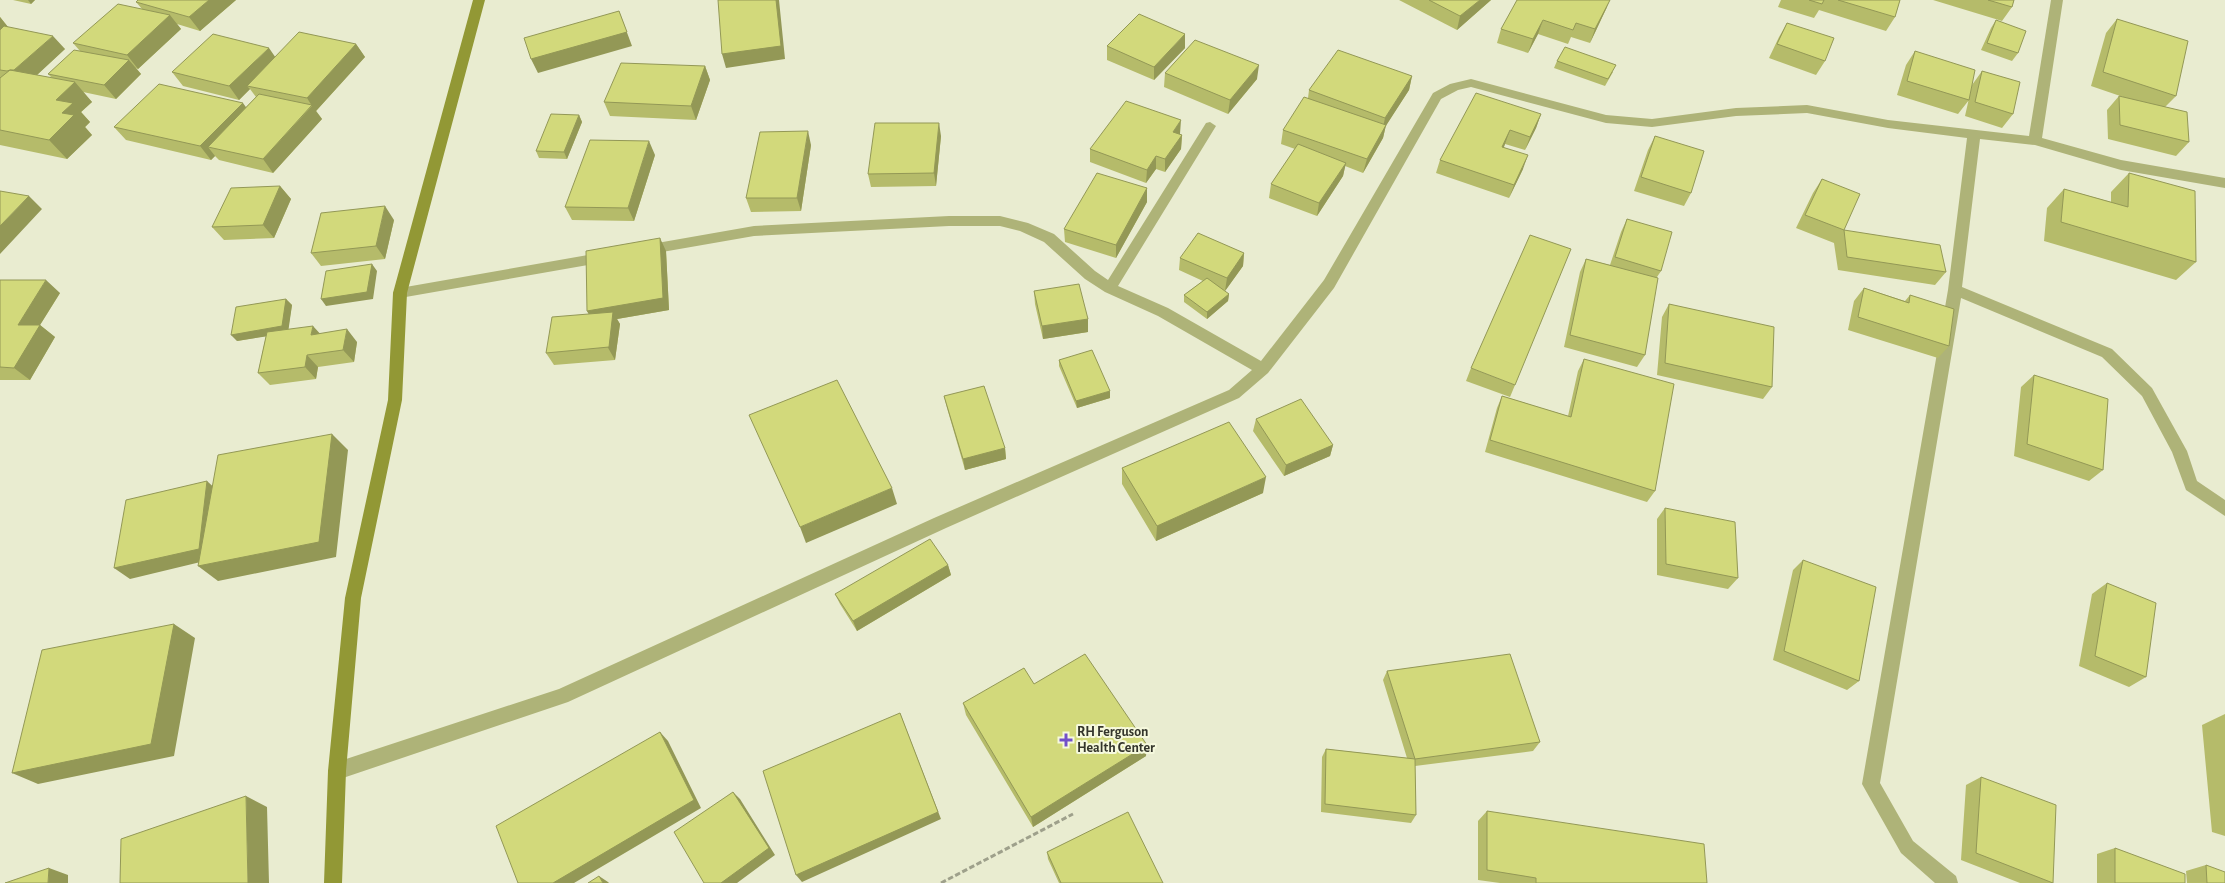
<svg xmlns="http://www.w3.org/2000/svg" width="2225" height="883" font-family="'Alegreya Sans',sans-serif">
	<rect width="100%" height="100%" fill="#e9ecd0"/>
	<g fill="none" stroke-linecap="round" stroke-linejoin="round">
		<path stroke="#9ea08b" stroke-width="3" stroke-dasharray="5.5 2.5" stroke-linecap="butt" d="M941 883 1073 814"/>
		<path fill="#aeb378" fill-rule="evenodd" d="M2051 0H2063L2042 138 2121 160 2225 178V188L2121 170 2035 145 1980 139 1962 287 2112 349 2152 388 2187 451 2197 481 2225 500V516L2186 490 2172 452 2142 396 2102 357 1961 298 1880 783 1913 841 1956 876 1958 883H1935L1901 853 1862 784 1948 290 1967 138 1888 128 1807 113 1736 116 1652 127 1606 123 1471 87 1458 90 1441 99 1334 288 1268 373 1239 398 946 528 568 702 337 780 331 777 328 771 331 765 337 762 559 689 934 518 1229 390 1252 370 1158 316 1105 292 1085 279 1044 242 1020 231 1000 226H949L754 236 645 255 640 254 638 250 640 246 754 226 949 216H1000L1028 223 1054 234 1095 271 1108 280 1206 123 1210 122 1216 126 1118 286 1168 308 1261 361 1324 280 1433 93 1450 84 1471 79 1606 115 1652 119 1736 108 1807 105 1888 120 2029 136Z
			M605 252 610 253 612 257 610 261 605 262 400 298 395 297 393 293 395 289 400 288Z"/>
		<path fill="#929835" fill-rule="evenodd" d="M473 0H485L407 293 402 400 361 598 346 771 342 883H324L328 771 345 598 388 400 393 293Z"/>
	</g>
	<path fill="#b5bb6a" d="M13 0H35L31 4Z
		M236 0 200 31 177 24 181 29 138 69 136 68 141 74 116 99 83 92 92 102 81 112 90 122 85 127 92 135 67 159 0 145V17L8 27 65 49 37 75 52 78 48 74 80 51 73 43 142 9 136 2Z
		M1399 0H1491L1457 30Z
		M1781 0H1900L1895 17 1886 31 1819 10 1814 18 1778 7Z
		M1933 0H2014L2012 7 2002 21Z
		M1607 7 1590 43 1571 37 1568 44 1538 34 1528 53 1497 43 1501 29Z
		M2117 19 2176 96 2165 107 2189 142 2176 156 2108 139 2107 110 2119 96 2129 99 2091 86 2106 33Z
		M1996 20 2018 53 2012 61 1981 50 1991 28Z
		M1787 23 1825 61 1816 75 1769 58 1779 37Z
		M356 44 365 57 316 111 322 119 273 173 219 160 215 156 211 160 126 140 114 127 246 107 256 97 250 89 239 100 183 86 172 72 275 57Z
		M1107 46 1185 48 1154 80 1107 60Z
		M1915 51 1969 100 1958 114 1897 95 1906 65Z
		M1557 61 1613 72 1605 86 1554 68Z
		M705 66 710 80 696 120 610 116 604 102Z
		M1982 71 2013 114 2002 128 1965 116 1972 85Z
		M1165 73 1257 79 1228 114 1164 87Z
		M1412 76 1409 90 1386 125 1383 138 1363 173 1345 166 1343 176 1317 216 1269 198 1271 184 1295 149 1281 144 1283 130 1308 98 1309 90Z
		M1541 114 1536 128 1525 150 1505 144 1504 147 1523 169 1509 198 1436 173 1440 160Z
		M579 115 582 122 567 159 539 158 536 151Z
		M1180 134V135H1182L1181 149 1165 172 1156 169 1146 183 1090 162V149Z
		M941 136 936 186 871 187 868 174Z
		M1655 136 1691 193 1684 206 1634 191 1648 150Z
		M811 145 801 211 751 212 746 198Z
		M655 155 634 221 572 220 565 207Z
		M2129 173 2196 262 2176 280 2044 241 2047 208 2064 189 2111 202V192Z
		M1822 179 1844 230 1946 272 1935 285 1838 270 1834 243 1796 228 1813 193Z
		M280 186 291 199 274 238 224 240 212 227Z
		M1147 188V202L1116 258 1065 242 1064 229Z
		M1627 219 1661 271 1657 277 1645 355 1637 367 1564 347 1580 272 1586 259 1610 265 1621 232Z
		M394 220 385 259 321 266 311 253Z
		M666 251 669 310 617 319 620 324 615 360 554 365 546 353 589 314 587 311Z
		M1244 253 1243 266 1225 291 1223 290 1229 294 1228 301 1207 319 1184 302V295L1203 281 1179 270 1180 258Z
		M0 280 60 293 40 325 55 337 30 380H0Z
		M1864 288 1905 301 1910 295 1949 346 1938 358 1848 330 1854 301Z
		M1034 291 1088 319V332L1043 339 1035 304Z
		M286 299 292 305 288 329 319 333 357 342 354 362 318 367 316 379 270 385 258 373 266 336 237 341Z
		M1669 304 1772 387 1763 399 1657 375 1662 317Z
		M1584 359 1655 491 1647 502 1485 452 1497 408 1502 396 1568 416 1578 371Z
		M1059 360 1110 398 1077 408 1059 366Z
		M1471 368 1515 385 1510 397 1466 381Z
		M2034 375 2103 470 2089 481 2014 456 2021 387Z
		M944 396 1005 448 1006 459 965 470 947 408Z
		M1256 419 1333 445 1330 456 1284 476 1253 431Z
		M1122 468 1263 493 1156 541 1122 484Z
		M1665 508 1738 578 1728 589 1657 575V519Z
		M1803 560 1859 681 1847 690 1773 660 1793 570Z
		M948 565 951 575 857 631 840 604 835 594Z
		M2107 583 2146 677 2129 687 2079 666 2092 594Z
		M1387 671 1540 742 1533 751 1415 766 1416 815 1411 823 1321 812 1322 757 1326 749 1407 758 1383 680Z
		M963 703 1146 756 1033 827 966 715Z
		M2225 714V836L2212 832 2202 725Z
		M1981 777 2053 883H2020L1961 860 1966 785Z
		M1487 811 1707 883H1500L1478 880V821Z
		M2115 848 2185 883H2097V854Z
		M1047 852 1163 883H1059L1048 859Z
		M2206 865 2225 883H2187L2186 871Z"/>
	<path fill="#939856" d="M28 0H35L31 4Z
		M209 0H236L200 31 189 17Z
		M776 0H779L785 59 726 68 722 54Z
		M1480 0H1491L1457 30 1460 16Z
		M1610 0 1607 7 1590 43 1595 29Z
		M619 11 632 46 538 73 531 59Z
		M170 15 181 29 138 69 127 55Z
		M0 17 8 27 0 34Z
		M1543 20 1538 34 1528 53 1533 39Z
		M1185 34V48L1154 80V67Z
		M53 36 65 49 25 86 12 72Z
		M356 44 365 57 316 111 322 119 273 173 263 159 312 106 307 98Z
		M269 48 278 61 247 86 250 89 239 100 229 86Z
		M129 60 141 74 116 99 104 85Z
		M1259 65 1257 79 1228 114 1230 100Z
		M705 66 710 80 696 120 691 106Z
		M1412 76 1409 90 1382 132 1385 118Z
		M75 82 92 102 81 112 90 122 85 127 92 135 67 159 49 140 62 113 56 100Z
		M243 103 253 117 208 147 215 156 211 160 200 146Z
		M1541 114 1536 128 1525 150 1530 137Z
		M579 115 582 122 567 159 564 152Z
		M1181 120 1180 134 1172 146 1173 132Z
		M939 123 941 136 936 186 934 173Z
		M1386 125 1383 138 1363 173 1367 159Z
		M1510 130 1505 144 1498 160 1502 147Z
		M808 131 811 145 801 211 797 198Z
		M1182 135 1181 149 1165 172V159Z
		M649 141 655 155 634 221 628 208Z
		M1528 155 1523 169 1509 198 1514 185Z
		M1156 156V169L1146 183 1147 170Z
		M1346 163 1343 176 1317 216 1319 203Z
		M280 186 291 199 274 238 263 225Z
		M1147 188V202L1116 258V245Z
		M29 196 42 209 0 254V226Z
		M385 206 394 220 385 259 376 246Z
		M660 238 666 251 669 310 617 319 620 324 615 360 587 311Z
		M1244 253 1243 266 1225 291 1227 278Z
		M372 264 377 271 373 299 326 306 321 299Z
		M46 280 60 293 40 325 55 337 30 380 14 368 18 325Z
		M1229 294 1228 301 1207 319V312Z
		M286 299 292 305 288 333 237 341 231 335Z
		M1088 319V332L1043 339 1042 326Z
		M313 326 324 338 311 335Z
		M347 329 357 342 354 362 343 350Z
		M307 355 318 367 316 379 305 367Z
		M1110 391V398L1077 408 1076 401Z
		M332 434 348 450 336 557 218 581 198 566Z
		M1333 445 1330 456 1284 476 1286 465Z
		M1005 448 1006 459 965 470 963 459Z
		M1266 477 1263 493 1156 541 1157 526Z
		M207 481 220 493 213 559 130 579 114 568Z
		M892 488 897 504 806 543 800 527Z
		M948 565 951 575 857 631 853 621Z
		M174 624 195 638 174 756 38 784 12 773Z
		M900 713 941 819 802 882 796 875Z
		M660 732 668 741 701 808 574 883H553Z
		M1147 745 1146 756 1033 827 1031 817Z
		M733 792 740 799 775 855 737 883H721Z
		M246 796 267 807 269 883H248Z
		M49 868 68 875V883H48Z
		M599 876 608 882 609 883H603Z"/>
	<path fill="#d2d97b" stroke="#939856" d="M138 0H209L189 17 136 2Z
		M718 0H776L781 46 722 54Z
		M1429 0H1480L1460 16Z
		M1517 0H1610L1595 29 1576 23 1573 30 1543 20 1533 39 1501 29Z
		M1809 0H1824L1822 4Z
		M1838 0H1900L1895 17Z
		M1988 0H2014L2012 7Z
		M118 4 170 15 127 55 73 43Z
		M619 11 627 32 531 59 524 38Z
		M1139 14 1185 34 1154 67 1107 46Z
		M2117 19 2188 41 2176 96 2103 72Z
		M1996 20 2026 31 2018 53 1987 43Z
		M1787 23 1834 38 1825 61 1777 44Z
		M4 26 53 36 14 70H10L7 71 0 70V30Z
		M299 32 356 44 307 98 247 86Z
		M213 34 269 48 229 86 172 72Z
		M1195 40 1259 65 1230 100 1165 73Z
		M1565 47 1616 65 1608 79 1557 61Z
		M74 50 129 60 104 85 48 74Z
		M1338 50 1412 76 1385 118 1309 90Z
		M1915 51 1975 70 1969 100 1907 81Z
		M621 63 705 66 691 106 604 102Z
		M10 70 75 82 56 100 73 103 62 113 74 115 49 140 0 130V78Z
		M1982 71 2020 82 2013 114 1975 102Z
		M159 84 243 103 200 146 114 127Z
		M1476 93 1541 114 1530 137 1510 130 1502 147 1528 155 1514 185 1440 160Z
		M259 94 312 105 263 159 208 147Z
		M2119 96 2187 112 2189 142 2120 125Z
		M1304 97 1386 125 1367 159 1283 130Z
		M1126 101 1181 120 1173 132 1182 135 1165 159 1156 156 1147 170 1090 149Z
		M551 114 579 115 564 152 536 151Z
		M875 123H939L934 173 868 174Z
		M808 131 797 198H746L760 132Z
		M1655 136 1704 151 1691 193 1641 177Z
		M590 140 649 141 628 208 565 207Z
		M1298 144 1346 163 1319 203 1271 184Z
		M1097 173 1147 188 1116 245 1064 229Z
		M2129 173 2195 191 2196 262 2061 222 2064 189 2128 207Z
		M1822 179 1860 194 1844 230 1805 215Z
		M280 186 263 225 212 227 231 188Z
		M0 191 29 196 0 226Z
		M385 206 376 246 311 253 321 213Z
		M1627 219 1672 232 1661 271 1615 257Z
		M1844 230 1940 245 1946 272 1847 257Z
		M1198 233 1244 253 1227 278 1180 258Z
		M1530 235 1571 249 1515 385 1471 368Z
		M660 238 663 298 587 311 586 251Z
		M1586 259 1658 278 1645 355 1570 335Z
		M372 264 367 292 321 299 326 271Z
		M1207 278 1229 294 1207 312 1184 295Z
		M0 280H46L18 325H40L14 368 0 367Z
		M1079 284 1088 319 1042 326 1034 291Z
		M1864 288 1909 303 1910 295 1954 309 1949 346 1858 317Z
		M286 299 282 326 231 335 236 307Z
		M1669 304 1774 327 1772 387 1665 363Z
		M613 312 609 347 546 353 552 317Z
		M313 326 311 335 347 329 343 350 307 355 305 367 258 373 267 332Z
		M1092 350 1110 391 1076 401 1059 360Z
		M1584 359 1674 384 1655 491 1490 440 1502 396 1571 417Z
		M2034 375 2108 399 2103 470 2027 444Z
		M837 380 892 488 800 527 749 415Z
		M984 386 1005 448 963 459 944 396Z
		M1301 399 1333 445 1286 465 1256 419Z
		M1229 422 1266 477 1157 526 1122 468Z
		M332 434 319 542 198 566 218 455Z
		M207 481 199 549 114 568 126 500Z
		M1665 508 1735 522 1738 578 1666 564Z
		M930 539 948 565 853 621 835 594Z
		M1803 560 1876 587 1859 681 1784 651Z
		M2107 583 2156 603 2146 677 2095 656Z
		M174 624 151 744 12 773 42 650Z
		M1085 654 1147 745 1031 817 963 703 1024 668 1034 684Z
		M1510 654 1540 742 1415 759 1387 671Z
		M900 713 938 812 796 875 763 771Z
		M660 732 694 800 553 883H518L496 826Z
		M1326 749 1415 759 1416 815 1325 804Z
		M1981 777 2056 805 2053 883 1976 853Z
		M733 792 769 848 721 883H704L674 832Z
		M246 796 248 883H120L121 839Z
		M1487 811 1704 844 1707 883H1536V878L1487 870Z
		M1128 812 1163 883H1061L1047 852Z
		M2115 848 2185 874V883H2115Z
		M2206 865 2225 872V883H2207Z
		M49 868 48 883H5Z
		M599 876 603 883H588Z"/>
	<path fill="#7250c9" stroke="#f6f9dd" stroke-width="2" d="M1063.5 732.5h5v5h5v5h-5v5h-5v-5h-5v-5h5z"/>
	<g text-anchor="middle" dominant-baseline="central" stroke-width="4" stroke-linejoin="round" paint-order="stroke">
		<g font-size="14" font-weight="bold" fill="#34352b" stroke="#f6f9dd" text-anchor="start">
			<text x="1077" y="732">RH Ferguson<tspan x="1077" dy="16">Health Center</tspan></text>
		</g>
	</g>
</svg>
